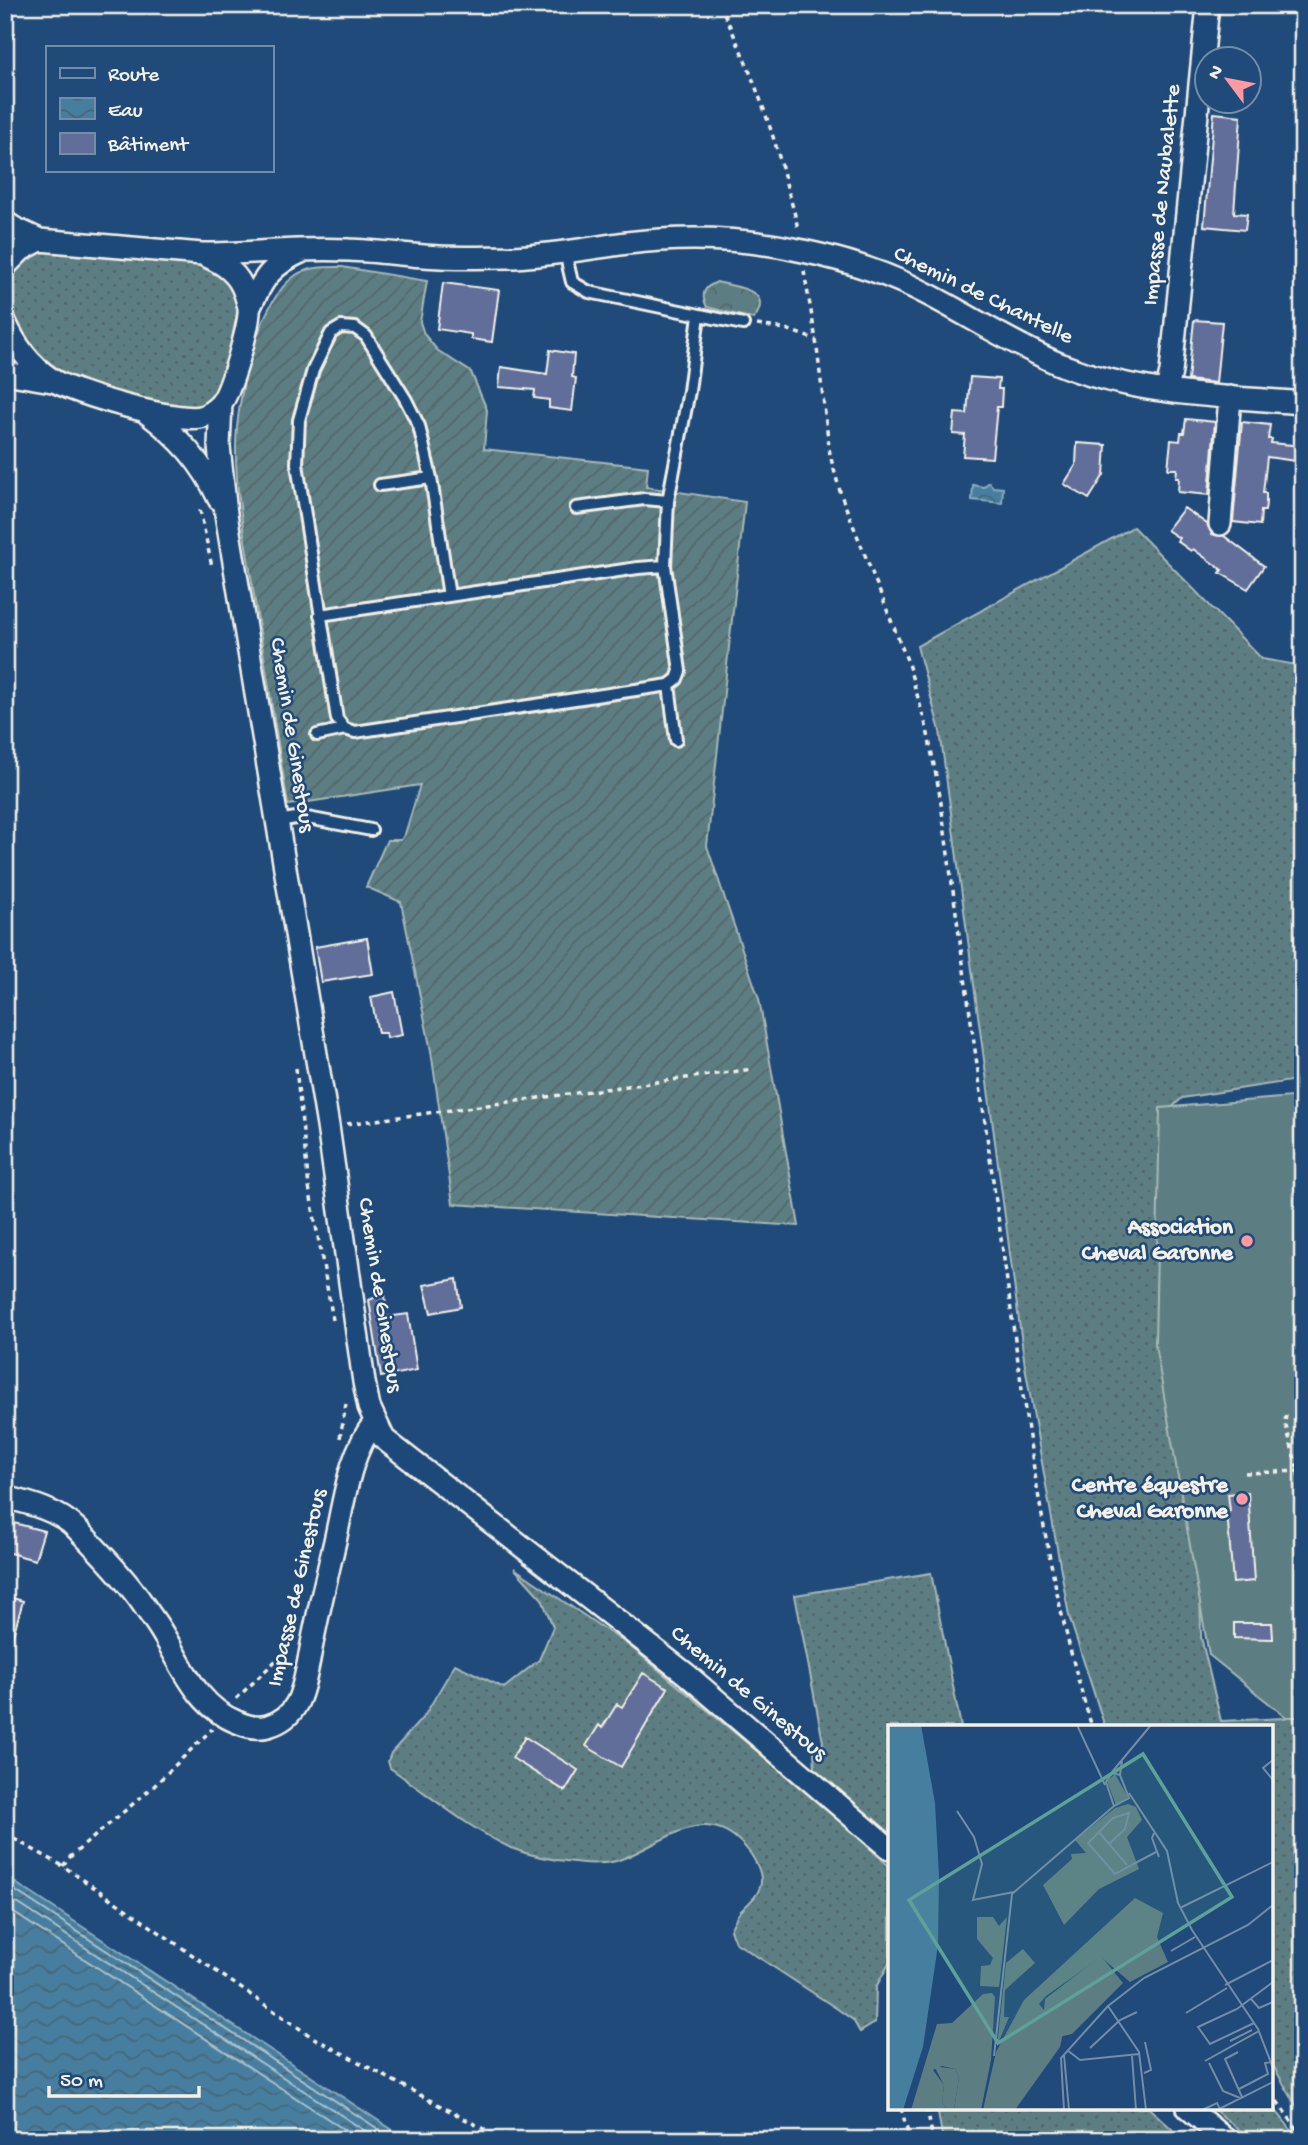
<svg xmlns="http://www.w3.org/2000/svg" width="1308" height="2145" font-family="'Gochi Hand',sans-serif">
	<defs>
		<pattern id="grass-dots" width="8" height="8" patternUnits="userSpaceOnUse" patternTransform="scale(1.75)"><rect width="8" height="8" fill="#5c7e83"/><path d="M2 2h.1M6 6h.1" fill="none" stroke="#536668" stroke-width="1.8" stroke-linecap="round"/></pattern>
		<pattern id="park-crowns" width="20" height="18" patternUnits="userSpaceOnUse" patternTransform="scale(1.75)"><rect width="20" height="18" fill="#5c7e83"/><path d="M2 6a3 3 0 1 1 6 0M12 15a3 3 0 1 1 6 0" fill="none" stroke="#536668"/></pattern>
		<pattern id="garden-furrows" width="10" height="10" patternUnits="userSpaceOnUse" patternTransform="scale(1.75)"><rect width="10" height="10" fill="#5c7e83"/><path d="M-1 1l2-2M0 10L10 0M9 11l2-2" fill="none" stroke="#536668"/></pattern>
		<pattern id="water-waves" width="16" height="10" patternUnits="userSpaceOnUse" patternTransform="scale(1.75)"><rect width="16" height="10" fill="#467e9f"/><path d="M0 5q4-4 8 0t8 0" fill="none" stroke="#476677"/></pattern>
	</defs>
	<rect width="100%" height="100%" fill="#1f4a7a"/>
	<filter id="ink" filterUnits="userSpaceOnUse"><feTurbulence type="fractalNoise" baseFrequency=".0143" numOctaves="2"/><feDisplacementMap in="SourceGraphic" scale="14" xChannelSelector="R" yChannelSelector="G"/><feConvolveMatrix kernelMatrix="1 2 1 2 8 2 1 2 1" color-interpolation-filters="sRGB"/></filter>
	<g filter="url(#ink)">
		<path fill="url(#grass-dots)" stroke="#a8b8b6" stroke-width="2" d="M37 250 196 259C268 291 232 348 213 403L190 411 84 389 59 377 30 351 10 315 6 299 8 283 14 268Z
			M1133 527 1262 659 1303 666V1079L1182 1098 1166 1113 1198 1481 1201 1637 1221 1721 1285 1718 1303 1709V2117L1271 2062V1727H1105L1069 1616 1025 1366 940 731 917 646Z
			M514 1568 631 1647 827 1809 890 1867V1962L876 1987 875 2023 860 2032 853 2020 836 2008 735 1942 730 1930C733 1924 736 1917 740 1912 748 1903 756 1899 760 1887 764 1875 756 1862 750 1853 707 1795 663 1846 616 1861 605 1864 586 1864 574 1862 553 1860 531 1856 511 1848 468 1828 429 1795 390 1768L388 1761 391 1753 425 1715 455 1664 504 1688 539 1660 553 1627 542 1599Z
			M931 1573 961 1727H890V1833L815 1769 814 1752 821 1750 823 1742 795 1595Z
			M1271 2104 1299 2140H1252L1212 2108H1271Z
			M937 2108H1149L1184 2140H943Z"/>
		<path fill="url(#park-crowns)" stroke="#a8b8b6" stroke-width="2" d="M717 282C736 287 775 289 754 319L707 307C700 294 704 287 717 282Z"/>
		<path fill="url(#garden-furrows)" stroke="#a8b8b6" stroke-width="2" d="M342 267 427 281 420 322 424 334 437 350 471 372 487 410 484 449 648 467 646 487 745 502 707 846 759 999 799 1226 453 1204 431 1051 401 902 366 887 387 840H401L405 834 420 785 288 805C276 733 265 661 253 589 246 542 235 494 236 447 236 402 257 301 296 275 309 266 328 267 342 267Z"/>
		<path fill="#5c7e83" stroke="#a8b8b6" stroke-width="2" d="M1303 1096V1717H1286L1209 1655 1155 1344 1160 1108Z"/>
		<path fill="url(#water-waves)" stroke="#8cacbc" stroke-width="2" d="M989 482 993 487 1003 488 1002 503 972 500 973 485 984 487Z
			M5 1876 408 2140H5Z"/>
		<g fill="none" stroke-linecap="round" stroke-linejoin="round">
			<path stroke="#aec3cb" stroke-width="2" d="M5 1884 395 2140
				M5 1895 379 2140
				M5 1907 360 2140"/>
		</g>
		<path fill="#626e9a" stroke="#f4f1e8" stroke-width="2" d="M1214 113 1241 116 1234 213 1247 214 1245 230 1204 226Z
			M443 283 499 290 492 342 471 339V334L437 329Z
			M1194 320 1222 322 1216 383 1188 380Z
			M550 350 574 354 572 377 576 378 572 411 549 408V400L534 398 535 390 499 387 501 367 547 374Z
			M970 377 999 379 998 389H1002L1001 407H997L992 458 963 456 965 435 953 434 955 413 967 414Z
			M1186 419 1215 422 1209 495 1178 492 1179 478H1176L1177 469H1168L1171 440 1180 441 1181 433H1184Z
			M1242 422 1270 425 1268 439H1272L1271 443 1303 446V462L1267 457 1263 493H1266V503L1265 511H1261L1260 525 1233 522Z
			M1077 443 1106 445 1104 475 1089 499 1064 484 1076 465Z
			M1184 508 1207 524 1212 534 1224 536 1264 566 1248 589 1220 573 1222 570 1193 549 1191 551 1177 541 1179 538 1167 530Z
			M367 938 373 974 321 982 315 947Z
			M394 992 402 1035 387 1038 386 1033H378L371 997Z
			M457 1279 461 1307 431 1313 424 1285Z
			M385 1293 386 1317 408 1314 417 1370 381 1377 369 1300Z
			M1248 1492 1254 1581 1233 1583 1227 1511H1230L1228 1494Z
			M14 1523 44 1531 35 1560 6 1552Z
			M5 1596 23 1601 10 1646H5Z
			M1234 1623H1272L1273 1639 1234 1638Z
			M643 1673 668 1688 621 1767 586 1746 599 1725 602 1728 617 1704 622 1707Z
			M525 1737 578 1770 565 1791 512 1758Z"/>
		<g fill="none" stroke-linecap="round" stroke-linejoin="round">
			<g stroke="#f4f1e8" stroke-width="16">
				<path id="lane" d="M565 252 572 282 589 292 743 324
					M380 485 431 478
					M576 508 644 499 668 501
					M449 596 431 478 419 426 406 400 366 336 355 328 341 327 331 333 313 370 299 420 297 464 337 719 345 729 355 732 669 685 677 679 680 671 665 566 668 501 689 391 699 315
					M320 615 638 568 665 566
					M669 685 676 740
					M317 735 345 729
					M278 821 302 817 371 830"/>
			</g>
			<g stroke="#f4f1e8" stroke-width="26">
				<path id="street" d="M5 222 14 228 40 240 202 254C218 261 234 269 242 286 245 292 247 300 249 307 251 321 231 391 221 403 218 407 209 414 204 416 182 425 71 393 51 379 29 364 16 346 5 322
					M202 254C251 254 300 247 349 250 380 251 410 256 440 257 465 258 490 257 514 257 552 255 590 248 627 243 685 236 746 238 803 251 846 260 892 275 931 296 973 318 1013 344 1057 363 1133 395 1221 396 1303 403
					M5 266 21 250 40 240
					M249 309C263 278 271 265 303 251
					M5 373 52 381
					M1167 390 1171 372 1208 5
					M221 403 219 446 226 514 328 1126 364 1382 369 1407 384 1439 686 1674 890 1849
					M147 413C179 437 202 462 219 499
					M1220 524 1230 397
					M5 1497C29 1503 60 1511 77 1529 99 1551 122 1575 140 1600 146 1609 152 1617 158 1626 181 1661 195 1706 237 1722 246 1726 258 1729 268 1726 300 1717 303 1689 309 1660 316 1620 326 1580 335 1541 344 1502 349 1453 375 1422
					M1188 2108 1226 2140"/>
			</g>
			<path stroke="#f4f1e8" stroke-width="3.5" stroke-dasharray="5 5" stroke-linecap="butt" d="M720 5C748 63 771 122 786 183 790 199 796 215 798 231
				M5 7 7 5
				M804 271 816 340 830 455 841 495 907 660 927 729 940 796C962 956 984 1115 1006 1274 1027 1426 1046 1580 1092 1727
				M757 325 786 329 816 340
				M200 510 212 567
				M296 1068 309 1187 333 1320
				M347 1124 753 1069
				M1286 1415 1285 1422 1298 1471 1303 1505
				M340 1438 346 1404
				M1245 1473 1303 1471
				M236 1699 291 1646
				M5 1834 63 1866 312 2037 504 2140
				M63 1866 70 1857 153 1787 212 1729
				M890 2013V2035
				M1271 2093 1303 2137
				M901 2108 910 2140
				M927 2108 933 2140"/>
			<use href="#lane" stroke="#1f4a7a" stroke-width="10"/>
			<use href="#street" stroke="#1f4a7a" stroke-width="21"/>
		</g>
	</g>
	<g fill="#ff9aa2" stroke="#1f4a7a" stroke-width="2.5">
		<circle cx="1247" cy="1241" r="7"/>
		<circle cx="1242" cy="1499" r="7"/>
	</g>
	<g text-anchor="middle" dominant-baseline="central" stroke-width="5" stroke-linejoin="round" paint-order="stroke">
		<g font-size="23" fill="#f4f1e8" stroke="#1f4a7a">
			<text transform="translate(1163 195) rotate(-84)">Impasse de Naubalette</text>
			<text transform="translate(983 296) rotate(26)">Chemin de Chantelle</text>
			<text transform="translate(291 735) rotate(81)">Chemin de Ginestous</text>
			<text transform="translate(379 1295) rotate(81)">Chemin de Ginestous</text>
			<text transform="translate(298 1588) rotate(-77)">Impasse de Ginestous</text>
			<text transform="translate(748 1694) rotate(40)">Chemin de Ginestous</text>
		</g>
		<g font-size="23" font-weight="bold" fill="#f4f1e8" stroke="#1f4a7a" text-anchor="end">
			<text x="1233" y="1228">Association<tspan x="1233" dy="26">Cheval Garonne</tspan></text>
			<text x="1228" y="1486">Centre équestre<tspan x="1228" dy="26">Cheval Garonne</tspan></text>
		</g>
	</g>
	<g transform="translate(888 1725)">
		<rect width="385" height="385" fill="#1f4a7a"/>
		<path d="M227 49 240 72 228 80 219 56ZM247 173 275 188 269 212 280 237 242 257 213 232 158 271 151 279 175 308 172 322 127 385H95L108 327 136 275ZM89 192H105L111 201 119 192 111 262 92 261 93 241 102 240 105 233 89 214ZM135 224 147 238 117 265 116 292H121L109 321 118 238ZM104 268 107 272 103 335 93 385H66L71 352 67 344 54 341 45 345 56 360 54 377 59 385H23L49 299 64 298 95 269Z" fill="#5c7e83"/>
		<path d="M128 328 142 346 135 357 127 348ZM46 341 67 344 71 352 66 385H59L54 377 56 360Z" fill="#5c7e83"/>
		<path d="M240 79 248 82 254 95 239 112 251 144 211 164 176 200 155 160 184 134 183 129 198 128 187 115 227 83Z" fill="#5c7e83"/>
		<path d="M213 231 235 258 184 309 171 312 156 286 157 274Z" fill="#5c7e83"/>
		<path d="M0 0H33L47 78 51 151 50 220 35 322 15 385H0Z" fill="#467e9f"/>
		<path fill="none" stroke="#748da6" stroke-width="2" d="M189 0 217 60M385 35 375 43 385 55M224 47 263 0M232 50 224 48 218 57 226 81 241 73 232 50 234 36M241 68 279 126 290 178 304 205 370 304 385 343M69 86 86 112 94 139 85 175 126 167M210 106 239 140M266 108 264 113 271 132M221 119 237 104 241 88 225 93 200 118 227 149 268 127M292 183 385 137M283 226 307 212M337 260 385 235M363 274 371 283 385 277M298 288 339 263M366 298 322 319 310 302 349 284 385 257M342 316 364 305M202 323 232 295 249 287M179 325 192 335 251 329M350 327 337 334 354 372M176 330 181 385M106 331 124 169 226 81M244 331 248 385M317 336 371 306M321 338 335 366 352 373M256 348 263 345 257 317M351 364 380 349 377 338 383 337M176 385 173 333 220 281M258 385 251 327 220 281 256 253 360 200 385 180M314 385 329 378 332 384M329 385 385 357"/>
		<path fill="#5fa199" fill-opacity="0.15" stroke="#5fa199" stroke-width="3.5" d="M255 29 344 172 110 318 21 175Z"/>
		<rect width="385" height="385" fill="none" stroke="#f4f1e8" stroke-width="3.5"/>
	</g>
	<rect width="1308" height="2145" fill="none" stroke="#1f4a7a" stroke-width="28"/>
	<rect x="14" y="14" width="1280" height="2117" fill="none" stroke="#f4f1e8" stroke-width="2.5" filter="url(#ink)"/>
	<rect x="46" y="46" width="228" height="126" fill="#1f4a7a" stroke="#748da6" stroke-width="2"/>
	<rect x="60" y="68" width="35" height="10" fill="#1f4a7a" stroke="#748da6" stroke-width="2"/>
	<text x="108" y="80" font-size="21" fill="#f4f1e8">Route</text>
	<rect x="60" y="98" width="35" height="21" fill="url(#water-waves)" stroke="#748da6" stroke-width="2"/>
	<text x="108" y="116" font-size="21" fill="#f4f1e8">Eau</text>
	<rect x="60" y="133" width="35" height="21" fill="#626e9a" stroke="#748da6" stroke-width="2"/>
	<text x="108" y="150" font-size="21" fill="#f4f1e8">Bâtiment</text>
	<g transform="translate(1228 80) rotate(302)"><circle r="33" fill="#1f4a7a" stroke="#748da6" stroke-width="2"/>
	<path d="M0-5L12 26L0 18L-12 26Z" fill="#ff9aa2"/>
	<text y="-10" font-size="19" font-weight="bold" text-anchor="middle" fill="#f4f1e8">N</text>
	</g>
	<path d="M49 2086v10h150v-10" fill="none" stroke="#f4f1e8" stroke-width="3.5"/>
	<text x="60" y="2086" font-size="21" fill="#f4f1e8" stroke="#1f4a7a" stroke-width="5" paint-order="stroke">50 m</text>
</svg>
